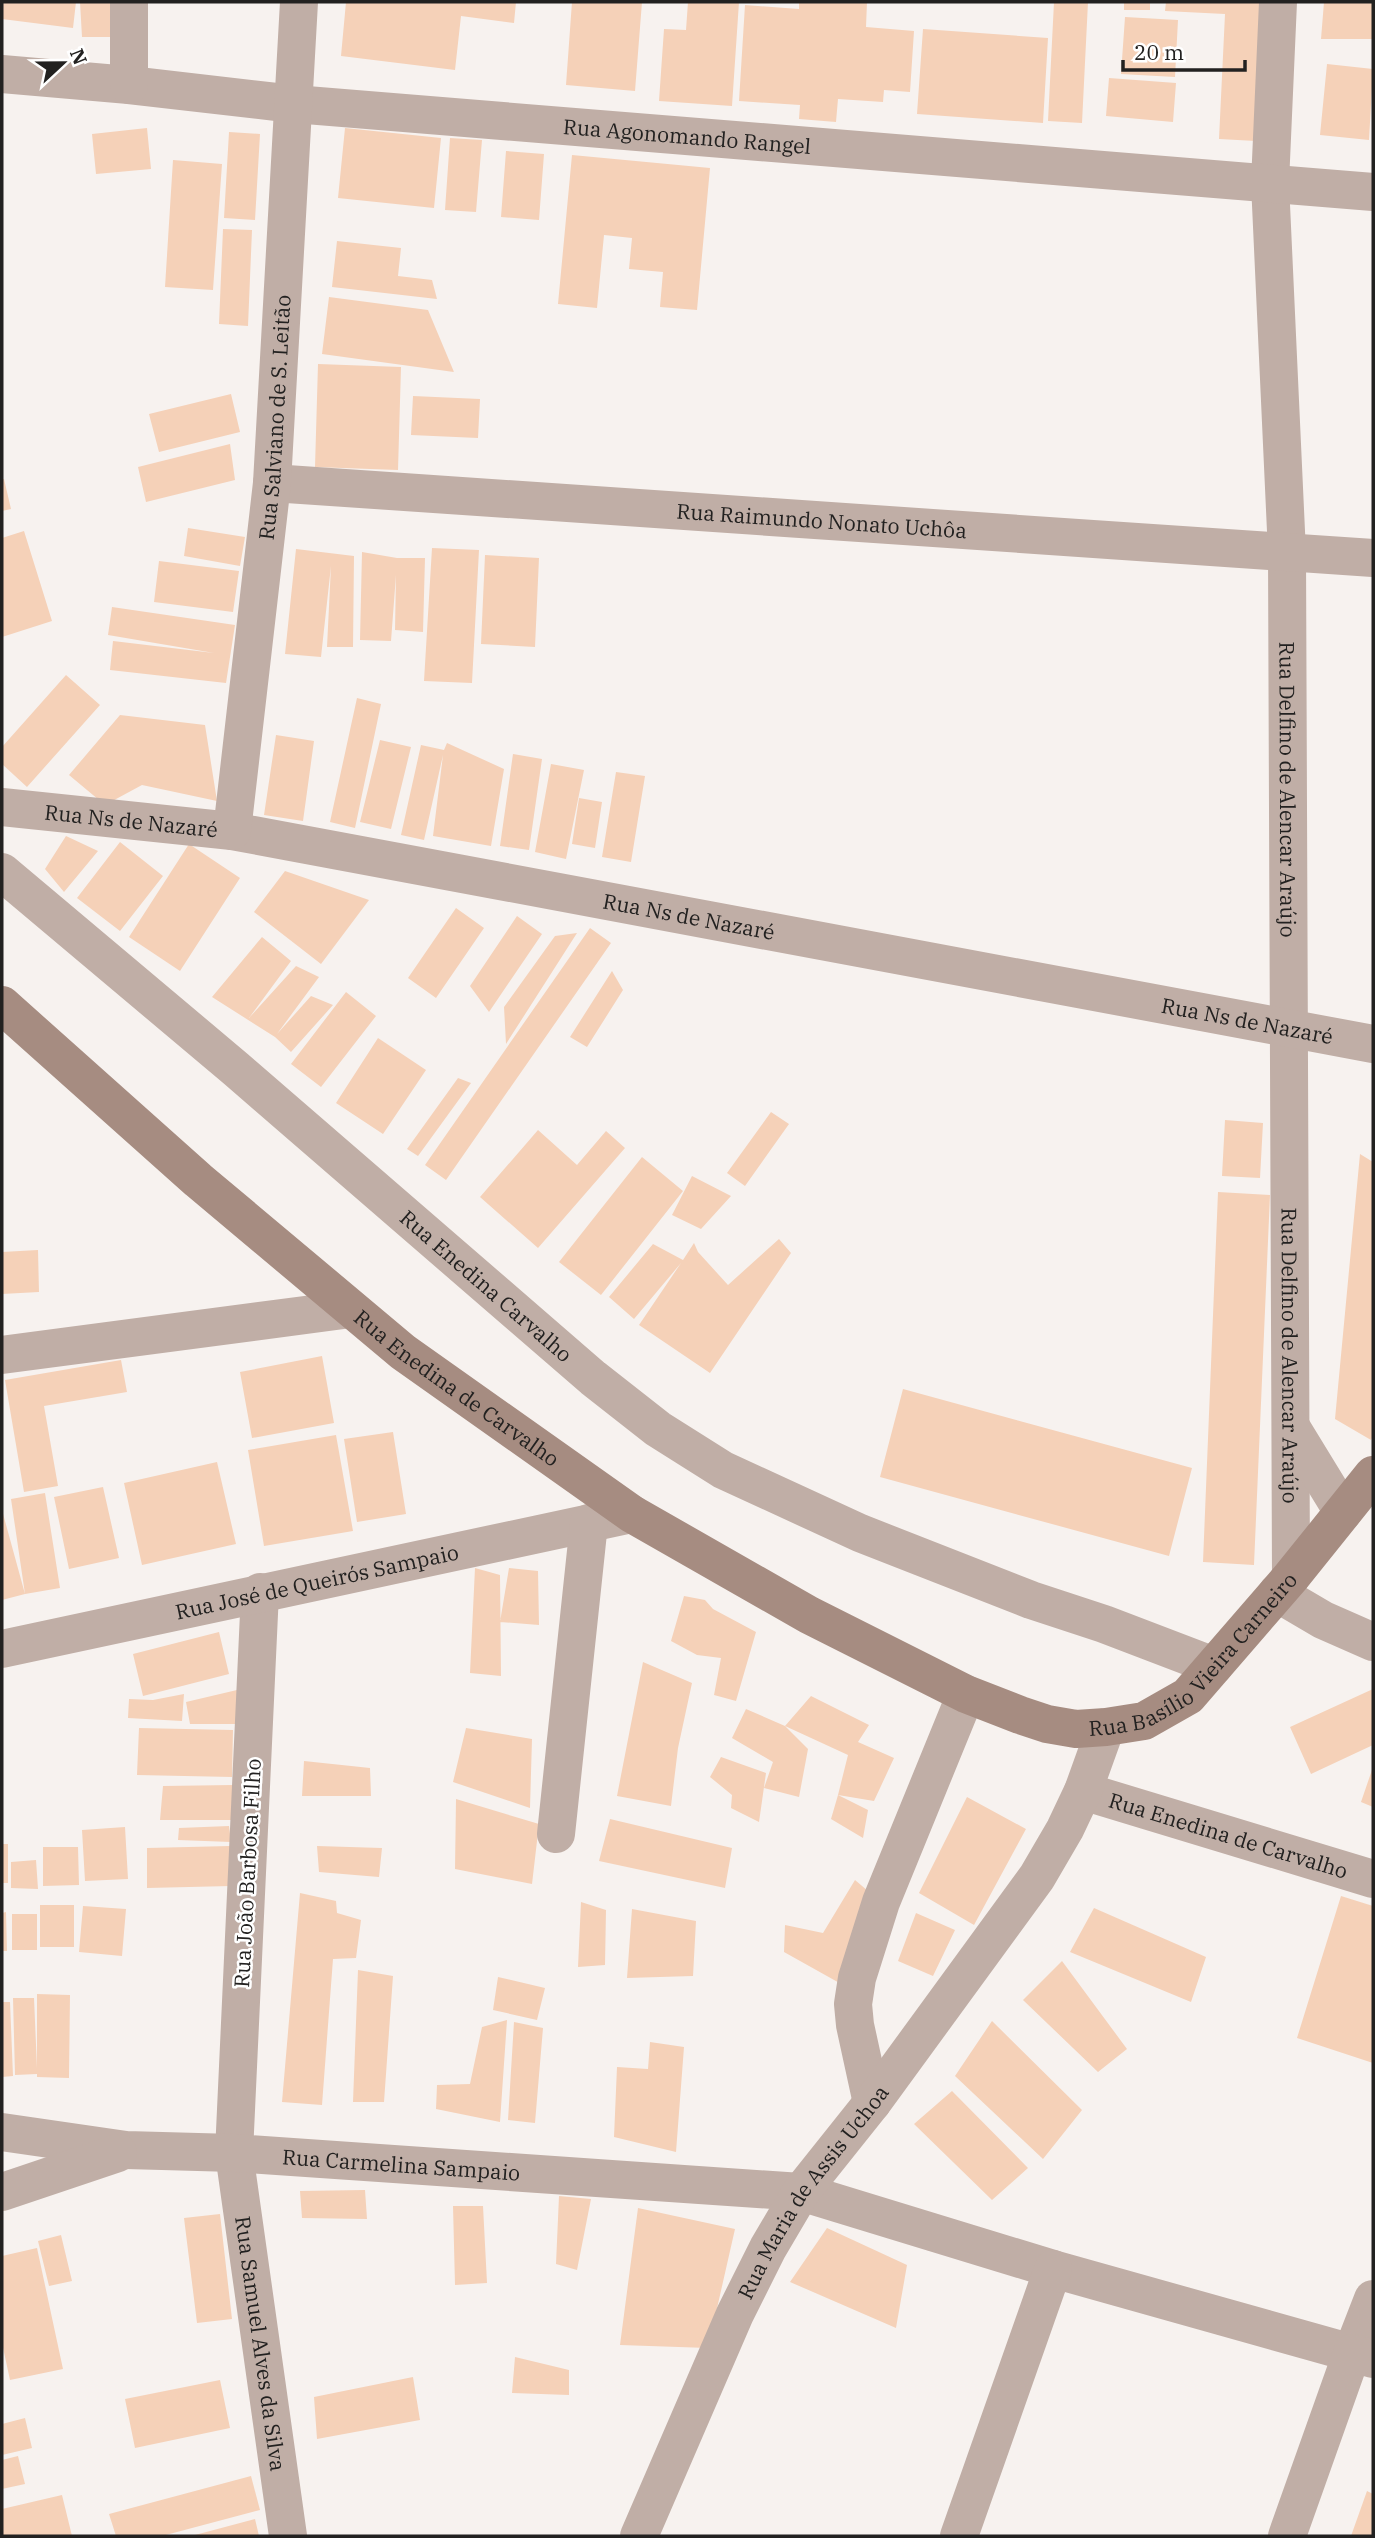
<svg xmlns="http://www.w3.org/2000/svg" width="1375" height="2538" font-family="'IBM Plex Serif',serif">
	<rect width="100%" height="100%" fill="#f7f2ef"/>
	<path fill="#f5d1b8" d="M2 2H76L73 28 2 19Z
		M80 2H119L120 37H82Z
		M346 2H516L514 23 461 16 455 70 341 56Z
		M572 2H642L635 91 566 85Z
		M688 2H739L732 106 659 101 664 29 686 30Z
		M799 2H867L866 27 914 31 910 92 884 90 883 102 838 99 836 122 799 119 800 105 739 101 745 5 799 9Z
		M1054 2H1088L1082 123 1048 121Z
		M1124 2H1150V10H1124Z
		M1166 2H1262L1256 141 1219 139 1225 14 1165 11Z
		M1324 2H1373V39H1321Z
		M1125 17 1178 20 1175 77 1121 74Z
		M923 29 1048 38 1043 123 917 114Z
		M1327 64 1373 69 1369 140 1320 135Z
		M1109 78 1176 83 1173 122 1106 116Z
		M147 128 151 169 96 174 92 134Z
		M345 128 441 138 434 208 338 198Z
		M229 132 260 134 255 220 224 218Z
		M450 138 482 140 476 212 445 210Z
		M506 151 544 154 539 220 501 217Z
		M572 155 710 168 697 310 660 307 663 272 629 269 632 238 604 235 597 308 558 304Z
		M173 160 222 164 213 290 165 287Z
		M223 229 252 230 248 326 219 324Z
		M337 241 401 248 398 276 432 280 437 299 332 287Z
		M329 297 428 310 454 372 322 354Z
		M318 364 401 367 398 470 315 467Z
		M231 394 240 432 159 452 149 414Z
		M413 396 480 399 478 438 411 435Z
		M230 444 235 480 146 502 138 467Z
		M2 479H4L11 509 2 511Z
		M188 528 245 537 240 566 184 556Z
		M24 531 52 621 2 637V538Z
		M432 548 479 550 472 683 424 681Z
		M296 549 354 556 353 647H327L331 566 321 657 285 654Z
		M362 552 397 558H425L423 632 395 630 396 575 391 641 360 640Z
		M485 555 539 558 535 647 481 644Z
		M159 561 239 571 233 612 154 602Z
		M112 607 235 625 226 683 110 670 113 641 214 653 108 635Z
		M66 675 100 705 27 787 2 764V747Z
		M357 698 381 704 355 828 330 822Z
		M120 715 205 725 217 801 142 785 105 805 69 775Z
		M276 735 314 741 303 821 264 815Z
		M380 740 411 747 391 829 360 822Z
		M447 743 504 769 491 846 433 836 443 755 424 840 401 835 421 745 444 750Z
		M513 754 542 759 529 850 500 846Z
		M551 764 584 770 566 859 535 852Z
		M616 772 645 776 631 862 602 857Z
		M579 798 602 802 595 848 572 844Z
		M66 836 98 851 64 892 45 869Z
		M120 842 163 876 120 931 77 898Z
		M189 844 240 878 180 971 129 937Z
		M285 871 369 900 321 964 254 912Z
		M456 908 484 928 436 998 408 978Z
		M517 916 542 934 489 1012 470 986Z
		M590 928 611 943 446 1180 425 1165Z
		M577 933 506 1044 504 1007 555 936Z
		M262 937 291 961 249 1018 296 966 319 977 277 1034 311 996 333 1005 291 1052 275 1037 212 997Z
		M612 971 623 990 587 1047 570 1037Z
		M346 992 376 1016 321 1087 291 1064Z
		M378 1038 426 1070 383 1134 336 1103Z
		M458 1078 471 1083 418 1156 407 1149Z
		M771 1112 789 1124 745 1186 727 1173Z
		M1225 1120 1263 1123 1260 1178 1222 1176Z
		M538 1130 577 1165 606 1131 625 1148 538 1248 480 1197Z
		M1360 1154 1373 1162V1436L1371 1440 1335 1419Z
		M642 1157 683 1191 601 1295 559 1262Z
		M692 1176 731 1196 701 1229 672 1215Z
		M1218 1192 1270 1195 1254 1565 1203 1562Z
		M779 1239 791 1253 710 1373 639 1325 681 1263 634 1319 609 1297 653 1244 683 1260 694 1243 698 1252 728 1285Z
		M38 1250 39 1292 2 1294V1252Z
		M322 1356 334 1423 252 1438 240 1372Z
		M121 1360 127 1392 44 1406 58 1486 24 1492 5 1380Z
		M903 1389 1192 1468 1169 1556 880 1477Z
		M393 1432 406 1514 357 1522 344 1439Z
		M336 1435 353 1531 264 1546 248 1450Z
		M217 1462 236 1544 142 1565 124 1483Z
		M103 1487 119 1558 69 1569 54 1497Z
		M45 1493 60 1588 25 1594 2 1600V1510L25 1594 11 1499Z
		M475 1568 500 1575 501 1676 470 1673Z
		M509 1568 538 1571 539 1625 500 1622Z
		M684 1596 705 1600 713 1609 756 1632 736 1701 714 1695 721 1658 697 1655 671 1641Z
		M219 1632 229 1674 143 1696 133 1654Z
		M643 1662 692 1683 678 1748 671 1806 617 1796Z
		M1373 1689V1745L1311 1774 1290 1727Z
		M237 1690 239 1724H190L186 1702Z
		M184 1694 182 1721 128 1718 129 1699 153 1700Z
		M811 1696 869 1725 858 1742 894 1758 874 1801 838 1795 848 1755 785 1726 808 1749 799 1797 764 1788 773 1762 732 1738 746 1709 785 1726Z
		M139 1728 233 1730 232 1777 137 1775Z
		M466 1728 532 1739 530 1808 453 1782Z
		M721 1757 766 1773 759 1822 731 1808 732 1795 710 1777Z
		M304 1761 370 1768 371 1796H302Z
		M1373 1767V1807L1361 1802Z
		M233 1785 231 1820H160L163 1786Z
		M838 1795 868 1810 863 1838 831 1819Z
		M967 1797 1026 1829 974 1925 919 1893Z
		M456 1799 539 1824 532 1884 455 1869Z
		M610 1819 732 1848 725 1888 599 1861Z
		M229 1826 231 1842 178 1840 179 1828Z
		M125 1827 128 1879 85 1881 82 1830Z
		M2 1844H8V1883H2Z
		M230 1846 231 1886 147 1888V1848Z
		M317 1846 382 1848 379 1877 319 1872Z
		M43 1847H78L79 1885 43 1886Z
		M36 1860 38 1889 11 1888V1862Z
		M855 1880 881 1902 843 1985 784 1952 785 1925 823 1933Z
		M300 1893 336 1901 337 1913 361 1920 356 1958 333 1959 322 2105 282 2102Z
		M1341 1896 1373 1906V2063L1297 2038Z
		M581 1902 606 1910 605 1965 578 1967Z
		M40 1905H74V1947H40Z
		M83 1906 126 1909 122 1956 79 1952Z
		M1094 1908 1206 1957 1191 2002 1070 1952Z
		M632 1909 696 1921 693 1976 627 1978Z
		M6 1912 7 1951H2V1913Z
		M916 1913 955 1930 933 1976 898 1961Z
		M12 1914H37V1950H12Z
		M1062 1961 1127 2049 1098 2072 1023 2000Z
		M358 1970 393 1976 384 2102H353Z
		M498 1977 545 1988 537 2020 493 2010Z
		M37 1994 70 1995 69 2078 37 2077V2074L15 2075 13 1998H34L37 2068Z
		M2 2002H10L13 2076 2 2077Z
		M507 2020 500 2122 436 2109 437 2085 470 2084 482 2027Z
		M992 2021 1082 2110 1043 2159 955 2076Z
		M514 2022 543 2028 535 2123 508 2120Z
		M650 2042 684 2047 676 2152 614 2137 617 2067 648 2069Z
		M952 2091 1028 2168 992 2200 914 2124Z
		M365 2190 367 2219 302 2218 300 2191Z
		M559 2196 591 2199 577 2270 556 2264Z
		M453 2206H483L487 2283 455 2285Z
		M638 2208 735 2229 708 2348 620 2345Z
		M220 2214 232 2319 197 2323 184 2218Z
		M827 2228 907 2265 896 2328 790 2282Z
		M61 2235 72 2281 49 2286 38 2241Z
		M37 2248 63 2369 10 2380 2 2343V2256Z
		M515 2357 569 2370V2395L512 2393Z
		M413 2377 420 2420 317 2439 314 2397Z
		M220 2380 230 2428 135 2448 125 2399Z
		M25 2418 32 2448 2 2455V2424Z
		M18 2456 25 2484 2 2489V2460Z
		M251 2476 260 2510 162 2536H116L109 2514Z
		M1367 2491 1373 2494V2536H1351Z
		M62 2495 72 2536H2V2509Z
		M255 2519 259 2536H195V2535Z"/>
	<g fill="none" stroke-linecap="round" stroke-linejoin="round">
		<g stroke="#c0aea6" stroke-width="38">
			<path id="s1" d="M1278 2 1270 183 1287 553 1291 1577"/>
			<path id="s2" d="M2 74 129 85 294 104 1373 192"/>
			<path d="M129 85V2"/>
			<path id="s3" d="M272 483 1373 558"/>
			<path id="s4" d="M2 807 232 831 1373 1044"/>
			<path id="s5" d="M232 831 272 483 299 2"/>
			<path id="s6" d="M2 872 236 1069 593 1378 658 1429 723 1470 860 1533 1031 1600 1104 1624 1214 1666"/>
			<path d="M2 1355 351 1309"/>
			<path d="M1291 1427 1343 1512"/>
			<path id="s7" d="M260 1592 234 2153 288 2536"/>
			<path d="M1277 1593 1323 1620 1373 1642"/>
			<path id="s8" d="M2 1649 632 1514"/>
			<path id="s9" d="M1083 1791 1373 1879"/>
			<path d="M556 1834 589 1523"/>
			<path d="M872 2103 855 2025 853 2004 857 1978 881 1902 966 1694"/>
			<path id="s10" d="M2 2132 126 2150 234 2153 801 2192 1053 2269 1352 2353 1373 2299"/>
			<path d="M2 2192 118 2153"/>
			<path id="s11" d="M639 2536 735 2314 768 2248 801 2192 872 2103 1037 1877 1065 1829 1083 1791 1106 1727"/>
			<path d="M959 2536 1053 2269"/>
			<path d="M1287 2536 1352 2353 1373 2359"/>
		</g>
		<path stroke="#a68c81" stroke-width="38" id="s12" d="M2 1005 198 1180 403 1352 632 1514 809 1615 966 1694 1020 1715 1047 1724 1076 1729 1106 1727 1144 1721 1188 1696 1291 1577 1373 1475"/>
	</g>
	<g text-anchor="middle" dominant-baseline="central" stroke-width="5" stroke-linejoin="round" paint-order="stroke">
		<g font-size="21" fill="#222120" stroke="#fff">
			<text stroke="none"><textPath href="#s2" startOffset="688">Rua Agonomando Rangel</textPath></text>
			<text stroke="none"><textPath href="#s5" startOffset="416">Rua Salviano de S. Leitão</textPath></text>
			<text stroke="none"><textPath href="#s3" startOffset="551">Rua Raimundo Nonato Uchôa</textPath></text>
			<text stroke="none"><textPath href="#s1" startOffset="788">Rua Delfino de Alencar Araújo</textPath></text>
			<text stroke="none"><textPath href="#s4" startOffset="130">Rua Ns de Nazaré</textPath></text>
			<text stroke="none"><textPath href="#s4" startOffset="696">Rua Ns de Nazaré</textPath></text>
			<text stroke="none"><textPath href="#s4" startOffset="1264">Rua Ns de Nazaré</textPath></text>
			<text stroke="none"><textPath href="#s6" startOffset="637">Rua Enedina Carvalho</textPath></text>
			<text stroke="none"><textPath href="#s1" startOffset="1354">Rua Delfino de Alencar Araújo</textPath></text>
			<text stroke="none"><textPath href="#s12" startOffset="595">Rua Enedina de Carvalho</textPath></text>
			<text stroke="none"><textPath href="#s8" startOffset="322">Rua José de Queirós Sampaio</textPath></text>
			<text stroke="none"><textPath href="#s12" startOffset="1452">Rua Basílio Vieira Carneiro</textPath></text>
			<text stroke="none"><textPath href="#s9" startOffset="152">Rua Enedina de Carvalho</textPath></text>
			<text transform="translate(247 1873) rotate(-87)">Rua João Barbosa Filho</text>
			<text stroke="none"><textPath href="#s10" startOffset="401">Rua Carmelina Sampaio</textPath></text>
			<text stroke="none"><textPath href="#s11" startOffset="387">Rua Maria de Assis Uchoa</textPath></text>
			<text stroke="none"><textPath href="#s7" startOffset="754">Rua Samuel Alves da Silva</textPath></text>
		</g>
	</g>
	<rect width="1375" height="2538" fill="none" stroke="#222120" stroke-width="7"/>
	<g transform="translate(63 63) rotate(68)" stroke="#ffffff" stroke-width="5" paint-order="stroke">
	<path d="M0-5L12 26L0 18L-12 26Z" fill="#222120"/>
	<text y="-10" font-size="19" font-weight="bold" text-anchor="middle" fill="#222120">N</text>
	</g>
	<path d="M1123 60v10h122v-10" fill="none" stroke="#222120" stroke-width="3.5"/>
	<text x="1134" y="60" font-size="21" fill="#222120" stroke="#ffffff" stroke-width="5" paint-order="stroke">20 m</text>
</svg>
